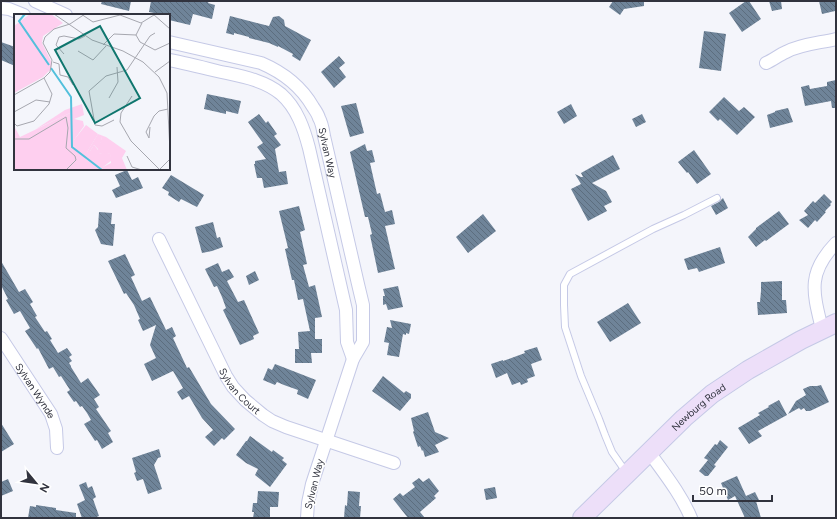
<svg xmlns="http://www.w3.org/2000/svg" width="837" height="519" font-family="Figtree,sans-serif">
	<defs>
		<pattern id="building-back-hatch" width="6" height="6" patternUnits="userSpaceOnUse"><rect width="6" height="6" fill="#6f8499"/><path d="M-1 5l2 2M0 0l6 6M5-1l2 2" fill="none" stroke="#5c6d7e"/></pattern>
	</defs>
	<rect width="100%" height="100%" fill="#f4f5fb"/>
	<path fill="url(#building-back-hatch)" d="M102 1H131L129 11 101 4Z
		M151 1H209L208 3 215 5 212 19 193 14 190 25 169 20V15H154V13L149 12Z
		M613 1H644V6L624 9 620 15 609 7Z
		M746 1H749L761 19 742 32 729 13Z
		M769 1H781L782 9 772 11Z
		M819 1H836V10H835V11L822 14Z
		M230 16 269 26 273 17 279 16 284 20 285 26 311 40 300 61 292 56 293 54 278 46V47L269 43 249 38V37L234 33V35L226 33Z
		M704 31 726 34 721 71 699 68Z
		M1 42 15 47V66L1 60Z
		M339 56 345 63 339 68 346 77 334 88 321 72Z
		M836 80V108H832L831 101 805 106 801 87 809 85 810 89 827 86V82Z
		M207 94 241 101 238 114 226 111V114L204 109Z
		M724 97 739 111 744 107 755 117 737 135 720 119 718 121 709 112Z
		M356 103 364 133 350 137 341 106Z
		M571 104 577 116 564 124 557 112Z
		M788 108 793 122 770 128 767 115 775 112V111Z
		M259 114 266 123 268 121 277 134 274 136 281 145 275 149 279 172 286 171 288 184 264 188 262 178H257L254 164H255V161L266 159 257 147 263 143 248 122Z
		M642 114 646 122 636 127 632 119Z
		M365 144 367 151 372 150 375 162 370 163 377 194 380 193 385 212 392 210 395 224 385 226 395 269 378 273 370 235 372 234 368 217H365L350 152Z
		M694 150 711 174 697 184 688 172 687 173 678 162Z
		M613 155 620 169 592 183 606 191 612 202 604 206 607 211 588 221 571 189 581 184 575 174 581 177H583L581 173Z
		M127 170 132 180 138 177 143 188 116 198 112 190 120 186 115 175Z
		M171 175 204 195 197 207 181 199 179 202 168 195 169 192 162 188Z
		M824 194 832 202 830 204 831 205 826 210 825 212H826L817 222 815 220 808 228 799 220 808 215 804 211 813 201 815 203Z
		M723 198 728 208 716 215 711 206 719 202Z
		M299 206 305 230 300 232 307 264 303 265 309 287 315 285 322 317 315 318V339H322V353H311L312 363H295V349H299L298 332 310 331 303 299 298 300 294 280H292L285 249 288 248 279 211Z
		M779 211 789 224 766 241 765 240 756 247 748 237 756 229V228Z
		M99 212 112 213 111 224H115L113 246 101 244 95 230 98 227Z
		M483 214 496 231 468 253 456 237Z
		M213 222 217 238 220 237 223 247 212 251 202 253 195 227Z
		M720 247 725 263 699 272 697 268 688 270 684 259Z
		M125 254 135 275 131 277 142 301 150 297 166 330 172 327 176 336 173 338 187 368 189 367 211 404 235 429 224 440 222 438 214 446 205 437 213 430 202 418 189 396 182 400 177 392 183 388 173 371 152 381 144 364 156 358 150 345 156 325 143 331 138 320 140 319 134 305 126 293 124 294 108 261Z
		M1 261 19 292 25 289 33 302 30 304 37 316 35 317 45 332 47 331 52 339 50 340 58 353 67 348 72 355 69 357 72 361 69 363 71 366V367L81 383 88 378 100 395 94 399 99 407 96 409 111 431 108 433 113 442 102 449 97 440 95 441 84 424 91 420 87 413 82 406 80 407 76 401 74 402 67 392 70 390 61 376 59 377 53 367 49 369 38 348 37 349 25 331 30 328 20 311 14 314 6 300 8 299 1 285Z
		M218 263 222 272 229 269 234 277 227 281 238 302 244 300 259 333 253 336 254 339 240 345 223 310 226 308 222 297 217 286 214 287 205 269Z
		M255 271 259 280 249 285 246 276Z
		M782 281V300H786L787 313 758 315 757 302H760L761 291V282Z
		M398 286 403 307 388 310 386 304 383 305V296H385L383 289Z
		M628 303 641 323 610 342 597 322Z
		M390 320 411 324 409 334 406 333V335L403 334 399 357 387 355 389 343 384 342 387 327 392 328Z
		M537 347 542 360 531 364 535 376 527 379 528 382 521 385 520 382 512 385 507 373 496 378 491 364 503 360V361L525 353 524 351Z
		M275 364 316 380 308 399 297 394 298 390 284 385 277 382 275 385 263 380 268 368 272 370Z
		M383 376 404 393 406 391 411 394V398L400 411 372 391Z
		M821 385 829 402 810 411H806L804 408 801 410 799 408 788 414 796 401 806 395 803 389 810 386H817Z
		M779 400 787 415 758 431 762 436 749 444 738 428 760 415 758 413 769 407 768 406Z
		M428 412 435 432 449 438 435 445 439 452 425 457 423 450 422 451 420 446 418 447 413 432 414 431 411 418Z
		M1 423 14 444 1 452Z
		M250 436 272 452 273 450 284 458 282 460 287 464 270 487 255 475 258 469 246 463 236 455 246 441H247Z
		M720 440 728 447 714 465 716 466 708 476H705L699 471 708 460 704 458 715 444 717 445Z
		M159 449 161 457 158 458 154 465 162 489 148 494 143 479 137 481 134 473 136 472 132 458Z
		M737 476 746 496 755 492 759 500 756 501 761 518H745L735 496 728 500 721 483Z
		M419 478 423 482 429 478 439 491 434 496 436 498 420 512 425 518H408L393 499 400 493 403 496 415 487 412 483Z
		M8 479 13 491 1 496V482Z
		M86 482 88 488 92 486 96 497 93 499 99 516 94 518H82L77 504 85 500 79 485Z
		M495 487 497 498 486 500 484 489Z
		M258 491 279 492 278 507H270V518H253L254 512H252L253 503H257Z
		M348 491 360 492 359 506H361L360 518H344L345 505 347 506Z
		M36 505 56 508V510L76 513V518H28L30 506 36 507Z"/>
	<g fill="none" stroke-linecap="round" stroke-linejoin="round">
		<g stroke="#c5c9e6" stroke-width="8">
			<path id="service" d="M626 472 612 452 605 435 599 419 581 376 565 327 564 305V285L570 274 653 229 684 215 717 198"/>
		</g>
		<g stroke="#c5c9e6" stroke-width="14">
			<g id="minor">
				<path d="M35 1 66 15"/>
				<path d="M1 8 9 9 24 15"/>
				<path id="s1" d="M169 42 261 63C282 72 301 86 313 107 315 110 318 114 319 118 322 123 323 130 324 136L358 284 363 305V342L353 359 312 484 308 503 307 518"/>
				<path d="M169 60C185 63 201 67 217 71 239 76 263 79 281 94 297 108 304 129 309 148L346 310 347 342 353 359"/>
				<path d="M766 63C773 60 779 55 786 52 801 44 820 43 836 39"/>
				<path id="s2" d="M159 239 226 376 233 387 245 400 263 415 272 421 286 427 394 463"/>
				<path d="M822 329C813 292 807 273 836 243"/>
				<path id="s3" d="M1 338 51 414 56 429 57 448"/>
				<path d="M649 452C664 473 681 494 691 518"/>
			</g>
		</g>
		<g stroke="#c5c9e6" stroke-width="20">
			<g id="secondary">
				<path id="s4" d="M582 518 684 418 712 394 748 370 801 340 836 323"/>
			</g>
		</g>
		<use href="#service" stroke="#fff" stroke-width="6"/>
		<use href="#minor" stroke="#fff" stroke-width="12"/>
		<use href="#secondary" stroke="#eddff9" stroke-width="18"/>
	</g>
	<g text-anchor="middle" dominant-baseline="central" stroke-width="3" stroke-linejoin="round" paint-order="stroke">
		<g font-size="10" fill="#31333e" stroke="#fff">
			<text stroke="none"><textPath href="#s1" startOffset="212">Sylvan Way</textPath></text>
			<text stroke="none"><textPath href="#s2" startOffset="173">Sylvan Court</textPath></text>
			<text stroke="none"><textPath href="#s3" startOffset="63">Sylvan Wynde</textPath></text>
			<text stroke="none"><textPath href="#s4" startOffset="161">Newburg Road</textPath></text>
			<text transform="translate(314 484) rotate(-76)">Sylvan Way</text>
		</g>
	</g>
	<g transform="translate(14 14)">
		<rect width="156" height="156" fill="#f4f5fb"/>
		<path d="M72 111 84 120 73 138 79 147V137H76L80 131 84 136 88 123H92L112 137 108 144 113 156H90L67 140 60 132V126ZM90 139 96 140 97 149 89 153 85 140Z" fill="#fecfef" fill-rule="evenodd"/>
		<path d="M68 90 70 101 60 105 69 107 70 112 60 126V132L73 146 87 156H47L56 99 22 115 51 96ZM84 120 92 123H88L85 136 80 131 76 137H79V147L75 144 73 138ZM91 138 96 140 98 146 89 153 81 148 85 140Z" fill="#fecfef"/>
		<path d="M16 0H37L49 9 29 22 28 29 38 49 37 55 29 63 0 79V12ZM56 99 58 150 52 156H0V112L6 123Z" fill="#fecfef"/>
		<path fill="none" stroke="#53c0dc" stroke-width="2" d="M11 0 5 7 35 51M37 54 57 83 58 133 88 156"/>
		<path fill="none" stroke="#a6a7af" stroke-width="1" d="M40 0 78 26 109 37 129 48 145 63 153 79 156 137M67 0 79 8 106 1 127 9 140 1M139 0 156 15M122 21 126 28 141 36 156 29M89 31 100 20 122 21 128 9M64 37 79 46 92 32M50 40 42 31 45 23 50 22 65 25 71 22M39 48 45 50 46 61 54 63 59 71M141 58 156 47M0 81 30 64 36 58 38 46 29 29 31 23 40 15 56 10 71 0M118 82 107 99 106 108 117 127 146 156M95 84 104 68 103 53M0 98 22 86 36 88M100 106 88 112 81 111 75 77 92 62 113 56 136 22 141 19M0 109 3 112 20 107 35 90 38 80 30 64M136 113 135 124 132 118 140 102 145 97 154 95M0 125H15L52 103 54 114 52 134 61 142 62 146 52 156M113 142 118 153 128 156M145 156 156 145"/>
		<path fill="#0f766e" fill-opacity="0.15" stroke="#0f766e" stroke-width="2" d="M86 12 126 84 81 109 41 36Z"/>
		<rect width="156" height="156" fill="none" stroke="#31333e" stroke-width="2"/>
	</g>
	<rect width="837" height="519" fill="none" stroke="#31333e" stroke-width="4"/>
	<g transform="translate(36 483) rotate(119)" stroke="#ffffff" stroke-width="3" paint-order="stroke">
	<path d="M0-3L7 15L0 10L-7 15Z" fill="#31333e"/>
	<text y="-6" font-size="11" font-weight="bold" text-anchor="middle" fill="#31333e">N</text>
	</g>
	<path d="M693 495v6h79v-6" fill="none" stroke="#31333e" stroke-width="2"/>
	<text x="699" y="495" font-size="12" fill="#31333e" stroke="#ffffff" stroke-width="3" paint-order="stroke">50 m</text>
</svg>
